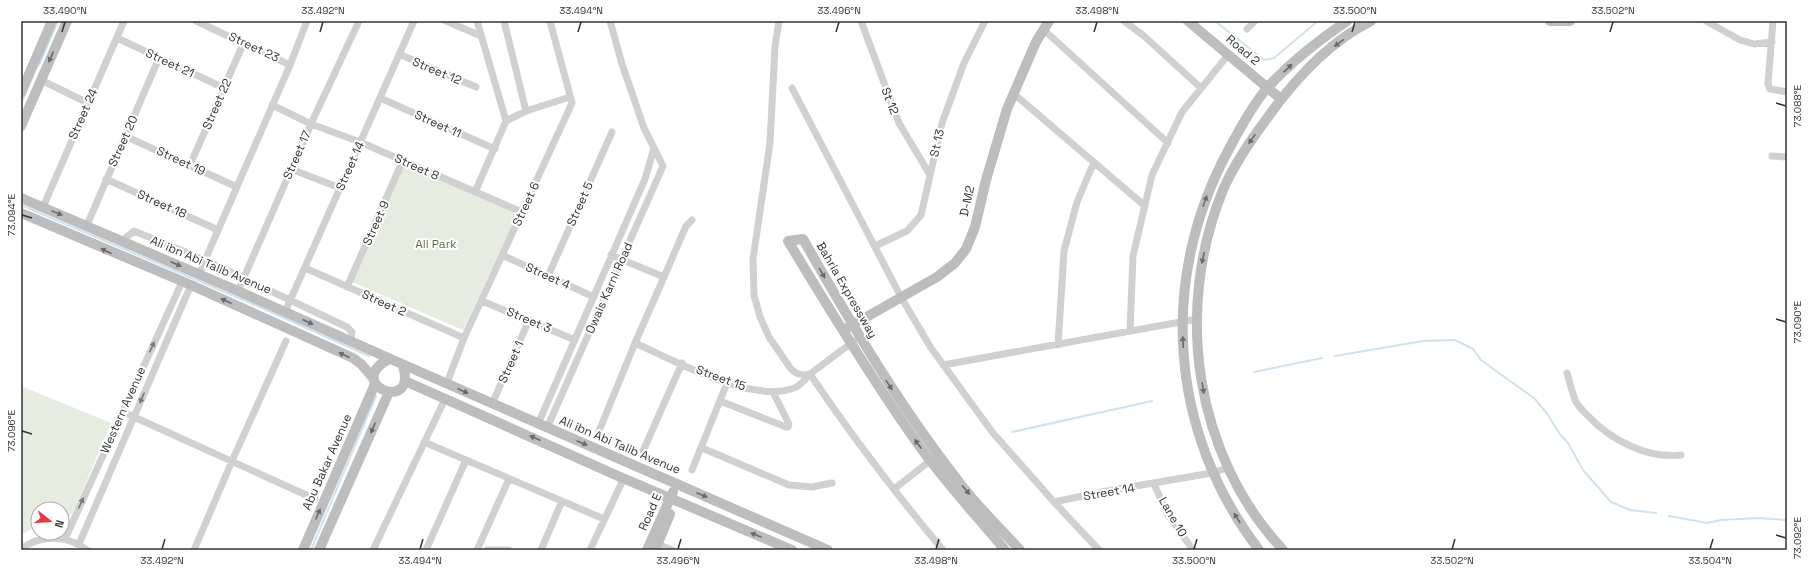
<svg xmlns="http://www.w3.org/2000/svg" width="1808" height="571" font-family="'Space Grotesk',sans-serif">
	<rect width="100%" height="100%" fill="#fff"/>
	<path fill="#e6ecdf" d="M404 162 518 213 463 330 352 282Z
		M21 386 111 423 74 511 62 522V509H38V527L32 529 21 535Z"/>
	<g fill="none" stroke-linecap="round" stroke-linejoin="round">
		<path stroke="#cfe2ee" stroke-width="2" d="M1215 21 1264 60 1274 58 1318 21
			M39 65 58 21
			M21 104 25 94
			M21 205 255 305 369 356
			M1335 356 1423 341 1455 340 1473 349 1481 360 1535 399 1548 415 1559 433 1568 443 1583 470 1611 502 1630 510 1656 513
			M1254 372 1322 358
			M1012 432 1152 401
			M1669 516 1707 523 1721 520 1758 518 1787 520
			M311 550 376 396"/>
		<path stroke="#d0d0d0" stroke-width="7" d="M196 21 290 65
			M446 21 481 36
			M477 21 506 121
			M504 21 526 111
			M779 21 775 46 770 143 753 259 754 295 760 317 769 337 791 369 796 373 803 375 810 374 854 341
			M861 21 899 123 930 175
			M1124 21 1144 36 1201 88
			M1706 21 1740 40 1754 44 1772 42
			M1773 21 1768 84 1770 89 1787 92
			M1247 29 1255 21
			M1044 30 1168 143
			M117 38 224 88
			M399 54 476 87
			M41 80 88 103
			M792 88 901 297 931 348 993 433 1054 502
			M1014 94 1145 206
			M380 98 495 149
			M272 105 311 124 360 142 522 212
			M125 136 237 187
			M1772 156 1787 157
			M190 165 244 42
			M291 169 340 188
			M106 179 218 230
			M475 192 506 121 526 111 570 97
			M43 207 124 21
			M87 225 159 58
			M122 241 134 231 205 260 347 327 352 332 351 341
			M875 246 907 231 921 215 942 123 964 63 985 21
			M502 255 594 297
			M611 255 664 277 635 343C676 361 751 404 794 388 800 386 806 378 810 374 851 435 896 494 943 550
			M305 268 464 338
			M199 274 290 65 307 21
			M548 276 612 132
			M664 277 686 226 692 220
			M347 287 403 160
			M238 291 311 124 359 21
			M482 301 575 340
			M285 312 414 21
			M1130 331 1133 256 1152 175 1182 112 1228 55
			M1058 345 1064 251 1077 202 1094 162
			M943 365 1197 319
			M1567 373C1570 382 1572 393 1576 402 1579 407 1584 412 1588 416 1611 440 1647 459 1681 455
			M447 383 464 338 572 103 550 21
			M720 401 786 427H788L789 424 773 392
			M492 404 529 320
			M123 412 315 499
			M538 424 645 179 654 148
			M547 428 663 166 644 128 622 64 610 21
			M599 431 635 343
			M424 442 604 519
			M702 448 789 485 812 487 832 483
			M643 451 682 363
			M692 470 727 383
			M1154 484 1168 515 1193 550
			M894 489 931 460
			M65 539 182 282
			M79 544 191 285
			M657 544 672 550
			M21 549C41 534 67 535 87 550
			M194 550 232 461 286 341
			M373 550 445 399
			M426 550 466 460
			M477 550 509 479
			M487 550H509
			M541 550 562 501
			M590 550 624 478
			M1099 550 1054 502 1112 490 1212 473 1227 468"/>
		<path stroke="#bdbdbd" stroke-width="10" d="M1188 21 1281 99
			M1550 21H1570
			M21 93 52 21
			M21 126 67 21
			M21 198 238 291 402 364C421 415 341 385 389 359
			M21 213 191 285 353 358 361 364 374 379
			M847 328 937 277 955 263 966 249 975 227 986 180 1007 109 1036 42 1049 21
			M402 364 828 550
			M405 381 618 476 792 550
			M303 550 375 384
			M319 550 389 392
			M647 550 673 492
			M655 550 670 514
			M1005 550C975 514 942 479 915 440 870 376 829 309 788 241L803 239C852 325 901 409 963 487 980 509 1001 529 1020 550
			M1259 550C1169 432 1158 279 1229 149 1239 130 1254 103 1268 87 1291 62 1319 40 1347 21
			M1283 550C1194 454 1174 310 1223 190 1234 164 1251 140 1268 117 1295 79 1329 42 1371 21"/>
	</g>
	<defs><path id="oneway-solid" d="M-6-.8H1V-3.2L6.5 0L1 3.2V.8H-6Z"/></defs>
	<g fill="#6a6a6a">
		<use href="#oneway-solid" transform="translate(1339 43) rotate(143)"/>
		<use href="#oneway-solid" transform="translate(51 57) rotate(114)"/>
		<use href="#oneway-solid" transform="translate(1288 68) rotate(-43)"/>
		<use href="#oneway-solid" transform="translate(1252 139) rotate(125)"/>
		<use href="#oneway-solid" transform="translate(1205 201) rotate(-70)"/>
		<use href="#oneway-solid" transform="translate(57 213) rotate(22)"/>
		<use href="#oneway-solid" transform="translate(106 251) rotate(-156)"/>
		<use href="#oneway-solid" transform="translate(1203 258) rotate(102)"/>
		<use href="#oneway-solid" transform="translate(176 264) rotate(24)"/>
		<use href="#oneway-solid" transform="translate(822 273) rotate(60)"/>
		<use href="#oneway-solid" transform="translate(226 301) rotate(-156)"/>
		<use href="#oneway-solid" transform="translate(308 322) rotate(24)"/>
		<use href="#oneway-solid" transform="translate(1183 342) rotate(-93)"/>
		<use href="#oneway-solid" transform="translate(344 355) rotate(-156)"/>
		<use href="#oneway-solid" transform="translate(889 385) rotate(57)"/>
		<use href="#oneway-solid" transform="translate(1203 388) rotate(81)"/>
		<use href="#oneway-solid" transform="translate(463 391) rotate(24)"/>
		<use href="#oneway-solid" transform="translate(373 428) rotate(114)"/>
		<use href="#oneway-solid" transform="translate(535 438) rotate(-156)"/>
		<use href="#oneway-solid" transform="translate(582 443) rotate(23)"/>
		<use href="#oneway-solid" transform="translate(918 444) rotate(-127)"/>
		<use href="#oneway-solid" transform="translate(966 490) rotate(49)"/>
		<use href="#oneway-solid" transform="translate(702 495) rotate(23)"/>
		<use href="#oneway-solid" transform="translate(318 514) rotate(-66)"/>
		<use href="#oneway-solid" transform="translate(1237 518) rotate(-123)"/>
		<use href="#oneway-solid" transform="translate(756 535) rotate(-157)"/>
	</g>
	<g fill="#7a7a7a">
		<use href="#oneway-solid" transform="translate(152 347) rotate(-66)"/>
		<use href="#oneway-solid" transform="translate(142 398) rotate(113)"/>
		<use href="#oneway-solid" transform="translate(81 503) rotate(-66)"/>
	</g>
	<path fill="none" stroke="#333" stroke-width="1.5" d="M62 32 65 22M320 32 323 22M578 32 581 22M836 32 839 22M1094 32 1097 22M1352 32 1355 22M1610 32 1613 22M1776 103 1786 106M22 215 32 218M1776 319 1786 322M22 431 32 434M1776 535 1786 538M162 549 165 539M420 549 423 539M678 549 681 539M936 549 939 539M1194 549 1197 539M1452 549 1455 539M1710 549 1713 539"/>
	<g text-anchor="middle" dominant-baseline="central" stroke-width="4" stroke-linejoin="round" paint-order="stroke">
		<g font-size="12" fill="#333" stroke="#fff">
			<text transform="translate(254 47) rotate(25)">Street 23</text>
			<text transform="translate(1243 50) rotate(40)">Road 2</text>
			<text transform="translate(170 63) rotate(25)">Street 21</text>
			<text transform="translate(437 71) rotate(23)">Street 12</text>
			<text transform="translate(890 101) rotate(69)">St 12</text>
			<text transform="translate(217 104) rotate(-66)">Street 22</text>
			<text transform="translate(83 114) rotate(-66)">Street 24</text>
			<text transform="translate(438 124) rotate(24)">Street 11</text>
			<text transform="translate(123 141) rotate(-66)">Street 20</text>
			<text transform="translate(937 143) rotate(-77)">St 13</text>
			<text transform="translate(297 155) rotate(-66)">Street 17</text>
			<text transform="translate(181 161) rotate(25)">Street 19</text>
			<text transform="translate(350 166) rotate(-66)">Street 14</text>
			<text transform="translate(417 167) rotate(24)">Street 8</text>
			<text transform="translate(967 201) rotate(-77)">D-M2</text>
			<text transform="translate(162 204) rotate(24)">Street 18</text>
			<text transform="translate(526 204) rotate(-65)">Street 6</text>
			<text transform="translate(580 204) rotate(-66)">Street 5</text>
			<text transform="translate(376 223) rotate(-66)">Street 9</text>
			<text transform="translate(211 265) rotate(23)">Ali ibn Abi Talib Avenue</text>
			<text transform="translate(548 276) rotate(24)">Street 4</text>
			<text transform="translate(609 288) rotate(-66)">Owais Karni Road</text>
			<text transform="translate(847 290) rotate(60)">Bahria Expressway</text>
			<text transform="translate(384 303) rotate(24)">Street 2</text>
			<text transform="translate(529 320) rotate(23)">Street 3</text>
			<text transform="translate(511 362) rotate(-66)">Street 1</text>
			<text transform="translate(721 378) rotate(20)">Street 15</text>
			<text transform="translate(123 410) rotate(-66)">Western Avenue</text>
			<text transform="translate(620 445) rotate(23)">Ali ibn Abi Talib Avenue</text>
			<text transform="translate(327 462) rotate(-66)">Abu Bakar Avenue</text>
			<text transform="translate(1109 492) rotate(-10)">Street 14</text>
			<text transform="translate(650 512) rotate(-66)">Road E</text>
			<text transform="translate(1173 517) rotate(60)">Lane 10</text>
		</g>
		<g font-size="12" fill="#56703f" stroke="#fff">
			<text x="436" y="244">Ali Park</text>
		</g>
	</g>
	<rect width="1808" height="571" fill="none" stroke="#ffffff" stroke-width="44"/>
	<g transform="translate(50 521) rotate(107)"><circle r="19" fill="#ffffff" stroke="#adadad"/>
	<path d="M0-3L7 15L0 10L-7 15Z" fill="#e63946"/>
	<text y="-6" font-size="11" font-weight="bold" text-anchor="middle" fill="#333333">N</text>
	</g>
	<rect x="22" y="22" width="1764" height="527" fill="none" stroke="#333" stroke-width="1.5"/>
	<g font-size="10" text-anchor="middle" fill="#333">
		<text x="65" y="14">33.490°N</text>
		<text x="323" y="14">33.492°N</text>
		<text x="581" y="14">33.494°N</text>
		<text x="839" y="14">33.496°N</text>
		<text x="1097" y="14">33.498°N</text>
		<text x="1355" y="14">33.500°N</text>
		<text x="1613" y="14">33.502°N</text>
		<text transform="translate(1797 106) rotate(-90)" y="4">73.088°E</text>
		<text transform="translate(11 215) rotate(-90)" y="4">73.094°E</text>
		<text transform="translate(1797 322) rotate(-90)" y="4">73.090°E</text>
		<text transform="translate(11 431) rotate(-90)" y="4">73.096°E</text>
		<text transform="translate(1797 538) rotate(-90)" y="4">73.092°E</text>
		<text x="162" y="564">33.492°N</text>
		<text x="420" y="564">33.494°N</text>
		<text x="678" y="564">33.496°N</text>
		<text x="936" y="564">33.498°N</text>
		<text x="1194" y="564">33.500°N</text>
		<text x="1452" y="564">33.502°N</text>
		<text x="1710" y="564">33.504°N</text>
	</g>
</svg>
